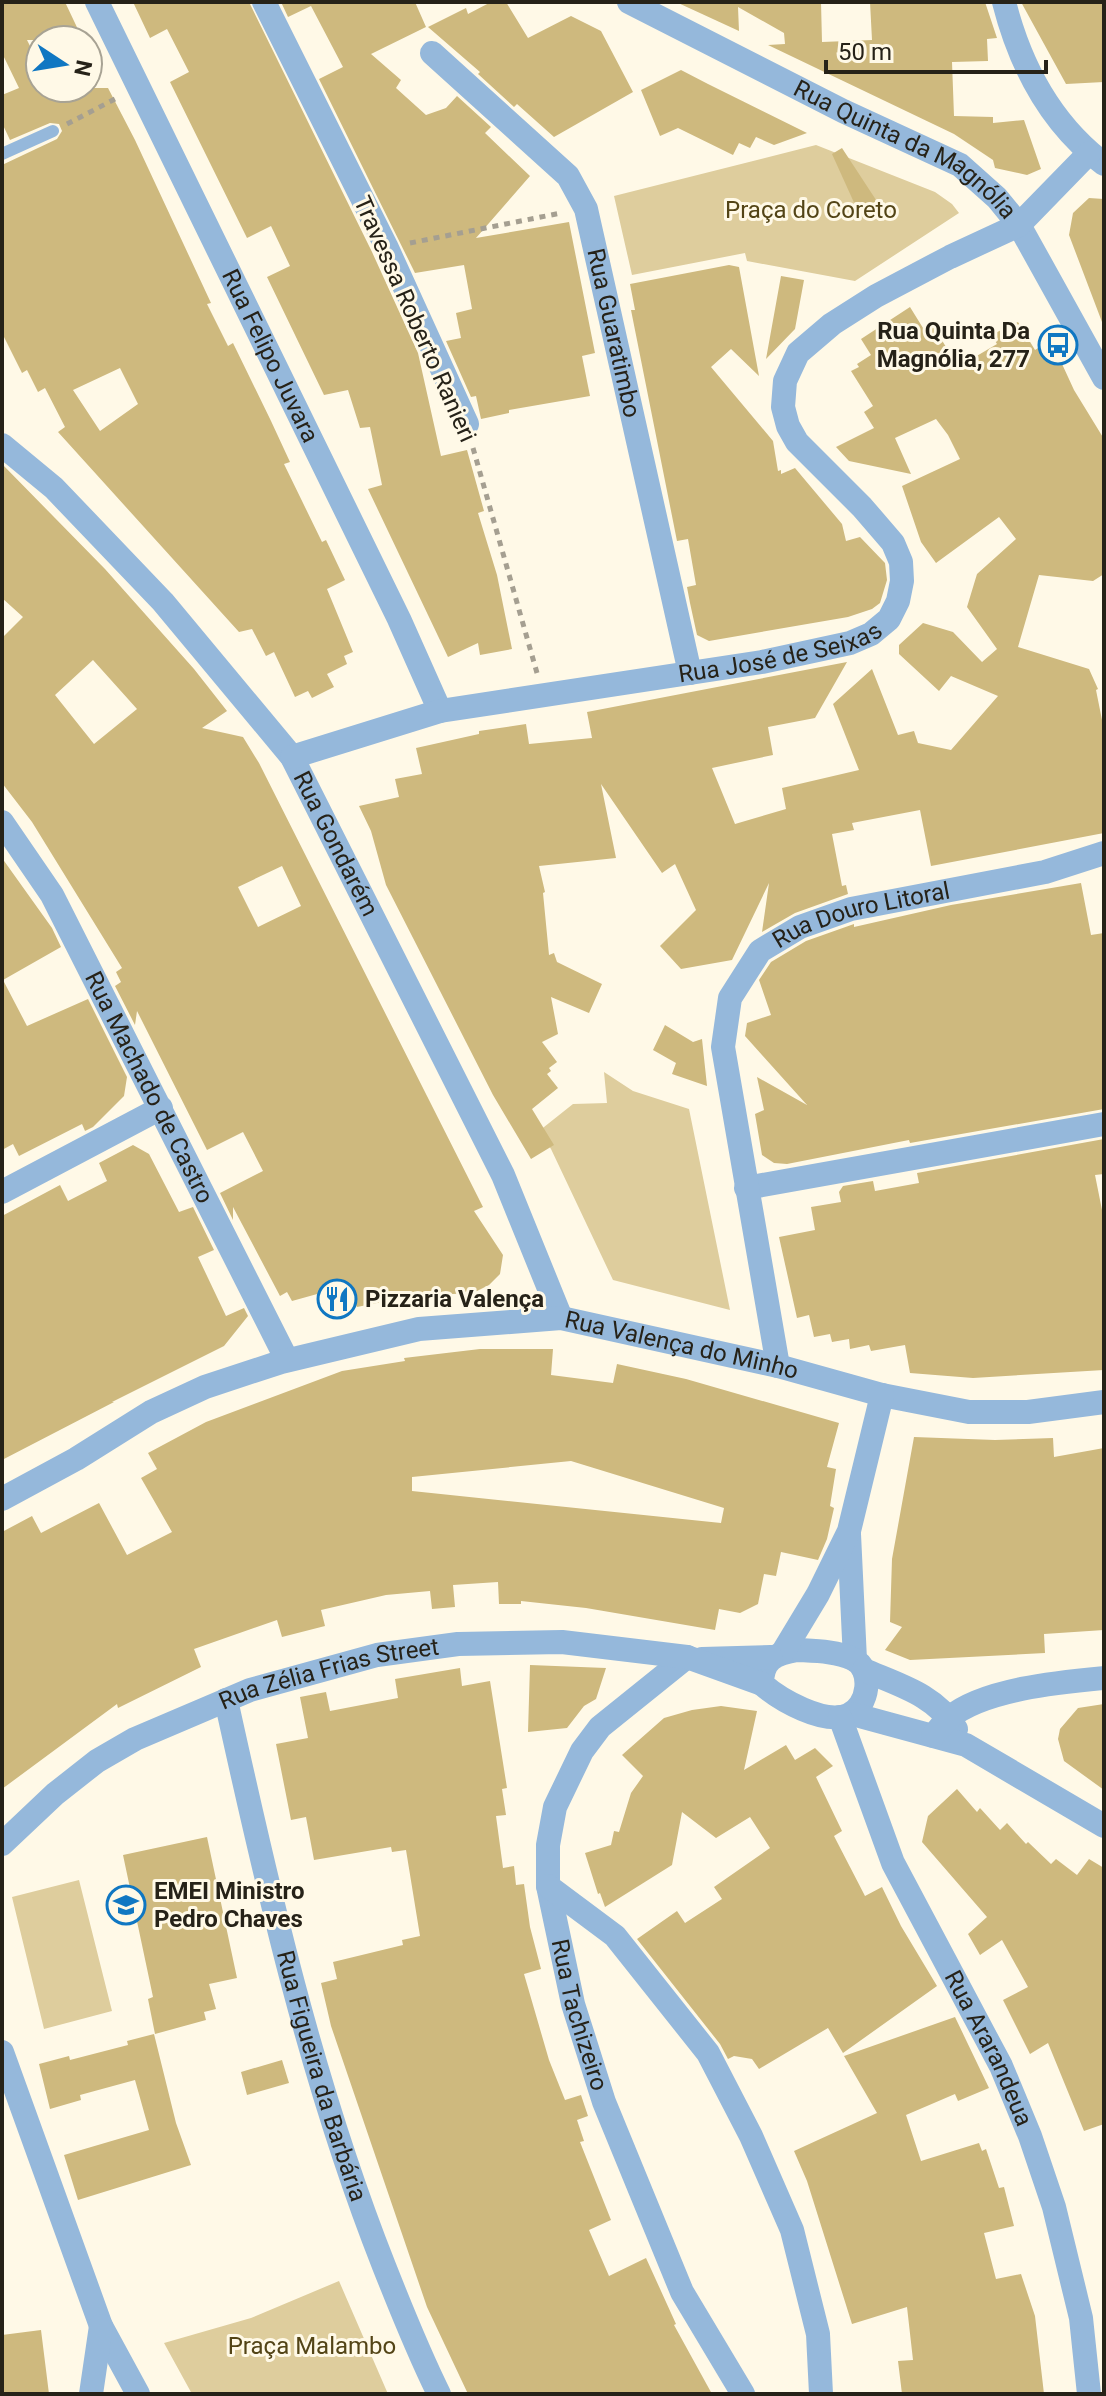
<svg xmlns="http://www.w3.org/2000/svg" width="1106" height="2396" font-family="Roboto,sans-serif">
	<rect width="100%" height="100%" fill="#fff9e7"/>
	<path fill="#decd9d" d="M816 145 935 192 952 204 959 213 855 281 747 261 745 253 632 275 614 196Z
		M604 1072 633 1091 689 1109 730 1310 613 1280 551 1149 539 1131 573 1104 607 1103Z
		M79 1880 112 2011 44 2029 12 1897Z
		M339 2281 388 2394H192L164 2343 251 2318Z"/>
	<path fill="#ceb97e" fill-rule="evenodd" d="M2 2H65L83 40H27L40 66V88H108L135 140 211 303 207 304 228 346 233 343 271 421 290 462 284 464 322 542 326 540 345 580 327 589 353 652 344 656 347 664 327 674 334 687 312 698 308 691 295 697 274 652 266 656 252 629 239 632 58 432 65 427 45 388 38 392 27 370 22 373 2 333V165L57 139 62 131 59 124 50 123 10 140 2 123V95L19 88 2 53ZM120 368 138 404 100 431 73 390Z
		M133 2H249L372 252 418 353 441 456 467 450 484 511 478 513 497 575 512 649 480 655 478 643 448 657 368 489 382 485 370 427 360 428 348 390 324 395 267 277 290 266 271 226 247 238 170 82 189 72 167 29 150 38Z
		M281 2H415L426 27 371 54 401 80 396 88 426 115 446 108 457 96 491 127 485 133 530 176 476 238 569 222 595 353 582 356 590 396 509 410V413L481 419 476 396 471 397 446 341 461 338 456 313 472 309 464 265 415 273 319 79 343 67 311 6 288 17Z
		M491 2H506L528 38 571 16 601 31 633 92 554 137 517 104 514 107 478 74 480 72 428 27 466 8 468 14Z
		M676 2H821L822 42 872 40 870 2H985L997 38 987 39 988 61 952 62 954 116 993 117V123L1024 120 1041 169 1027 175 995 168 993 160 954 134 768 45 785 44 784 33 738 7 739 31Z
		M1021 2H1104V82L1066 84Z
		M681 70 708 84 807 133 774 145 756 137 750 148 739 143 733 155 678 128 660 136 641 90Z
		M842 148 880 206 861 218 832 154Z
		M1089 198 1104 199 1102 322 1069 235 1073 213Z
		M729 265 739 267 759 376 731 349 711 367 773 441 778 471 781 470V474L795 468 842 524 846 541 860 537 885 563 887 580 880 603 872 609 848 617 709 641 697 635 690 603 687 587 696 585 688 539 677 541 631 310H635L630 284Z
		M781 276 804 280 795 329 766 359Z
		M910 307 923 328 934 327 958 367 997 344 991 335 1018 322 1035 350 1051 340 1074 390 1104 439V574L1093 581 1039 575 1018 647 1089 669 1098 689 1096 690 1104 730V833L931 866 920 810 852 823 854 830 832 834 842 886 846 885 848 894 795 913 762 932 769 883 732 960 681 969 660 946 696 910 675 864 662 873 601 784 616 858 539 866 545 892 543 893 549 955 554 953 557 962 602 984 589 1013 551 997 558 1034 542 1042 557 1062 549 1068 551 1071 547 1074 558 1088 532 1109 554 1145 531 1159 493 1095 386 885 371 831 359 806 399 797 395 779 422 774 416 748 479 734V731L526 724 529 744 592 738 587 712 847 662 815 718 768 727 773 755 712 768 735 824 786 809 782 788 859 770 833 704 872 669 898 735 914 731 918 743 951 750 998 696 951 676 939 691 899 654V645L923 623 953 632 982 662 997 649 967 607 977 574 1016 539 999 517 936 563 921 542 902 486 960 459 948 435 936 419 895 438 911 474 849 461 836 447 874 428 864 412 873 406 851 371 859 367 857 364 871 355 861 339Z
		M2 464 105 569 194 669 227 711 202 728 243 737 259 763 483 1207 474 1211 503 1255 500 1274 489 1285 473 1293 433 1295 432 1292 357 1307 346 1286 292 1301 287 1292 280 1296 233 1207V1220L220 1193 263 1171 243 1132 207 1150 137 1011 135 1025 115 986 121 982 116 972 122 968 32 822 2 783V638L23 617 2 598ZM93 660 137 709 94 744 55 695ZM282 866 301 906 258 927 238 887Z
		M2 858 52 928 61 947 3 980 27 1026 88 999 127 1077 124 1096 93 1127 85 1131 82 1124 19 1156 13 1144 2 1150Z
		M1081 883 1091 935 1104 933V1109L910 1143 909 1140 787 1164 774 1163 762 1155 755 1114 764 1110 757 1077 807 1105 745 1036 747 1023 771 1015 759 980 771 962 806 941 854 924V927L951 905Z
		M665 1025 693 1042 702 1039 707 1086 672 1074 676 1063 653 1050Z
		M1104 1139V1174L1095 1175 1104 1220V1370L973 1378 910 1373 905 1345 871 1351 869 1345 850 1349 849 1339 832 1342 830 1334 814 1337 809 1315 797 1318 779 1237 815 1230 811 1207 841 1202 839 1192 843 1186 873 1181 875 1191 919 1183 917 1173Z
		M133 1145 149 1154 179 1212 193 1207 214 1250 198 1257 226 1316 244 1308 248 1316 224 1346 112 1402H114L2 1460V1216L60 1185 68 1201 107 1181 99 1163Z
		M480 1349H553L551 1375 613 1383 617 1364 686 1379 839 1423 827 1467 836 1469 830 1506 834 1508 827 1539 818 1560 781 1552 776 1576 764 1574 758 1604 740 1613 719 1609 715 1630 586 1608 521 1601V1604H499L498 1582 453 1585 455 1607 432 1609 430 1591 386 1595 321 1610 325 1626 282 1637 277 1620 194 1649 201 1667 118 1708 117 1704 2 1789V1532L32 1516 41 1533 99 1503 127 1555 172 1532 141 1478 157 1469 148 1453 206 1422 342 1371 405 1361 404 1358ZM571 1461 724 1508 721 1523 412 1491V1477Z
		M914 1437 995 1440 1053 1438 1054 1457 1104 1448V1630L1044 1634 1045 1653 910 1660 885 1650 902 1627 890 1622 892 1559Z
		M530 1665 606 1668 596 1699 584 1706 567 1728 528 1732Z
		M460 1668 462 1686 490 1681 507 1788 502 1789 506 1815 496 1816 503 1868 514 1866 516 1885 524 1884 530 1927 541 1969 524 1974 549 2060 565 2100 581 2095 588 2116 577 2120 584 2141 580 2142 611 2220 589 2230 609 2276 646 2258 676 2324 674 2325 712 2394H468L427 2307 331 2026 321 1983 337 1979 333 1962 403 1945 402 1940 420 1936 406 1850 392 1852 391 1847 314 1860 306 1817 291 1820 276 1744 308 1738 300 1697 326 1692 330 1711 398 1698 395 1679Z
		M1104 1704V1790L1064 1761 1058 1739 1060 1729 1078 1708Z
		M721 1706 757 1711 744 1770 786 1745 795 1760 815 1748 833 1766 816 1777 842 1831 834 1836 865 1896 882 1887 901 1926 937 1986 843 2053 828 2028 759 2069 752 2059 734 2056 728 2059 720 2044 637 1939 677 1911 685 1923 722 1899 714 1887 770 1848 750 1817 716 1838 682 1812 672 1865 605 1907 600 1893 598 1894 585 1853 611 1845 614 1831 619 1832 631 1793 643 1776 622 1755 664 1718 692 1710Z
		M957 1789 977 1812 980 1808 1000 1830 1007 1823 1026 1844 1028 1842 1051 1864 1056 1859 1077 1875 1089 1859 1104 1868V2124L1084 2131 1048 2043 1030 2054 1003 2000 1028 1987 1002 1940 980 1955 968 1934 987 1917 922 1842 928 1816Z
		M207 1837 237 1978 209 1984 216 2009 204 2012 206 2020 155 2034 148 1999 153 1997 123 1855Z
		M955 2017 989 2088 958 2101 955 2094 906 2115 921 2161 979 2143 982 2151 986 2149 999 2188 1004 2187 1014 2226 984 2233 996 2279 1021 2274 1035 2316 1044 2394H902L898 2361 913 2360 907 2307 852 2324 807 2181 794 2151 877 2113 844 2056Z
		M154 2034 176 2123 191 2165 78 2200 64 2155 149 2130 135 2080 80 2095 81 2100 50 2109 39 2064 69 2056 70 2060 128 2045 127 2041Z
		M282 2060 289 2083 247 2095 241 2072Z
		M41 2330 49 2394H2V2335Z"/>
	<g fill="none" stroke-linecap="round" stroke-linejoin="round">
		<path stroke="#a59f91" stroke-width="5" stroke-dasharray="6 6" stroke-linecap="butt" d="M67 124 115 99
			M410 243 561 213
			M473 448 537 673"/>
		<path stroke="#95b8db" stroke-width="12" d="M2 154 53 131"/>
		<g stroke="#95b8db" stroke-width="24">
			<path id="s1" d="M97 2 399 619 440 711"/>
			<path d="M264 2 386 246 467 424"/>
			<path id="s2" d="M629 2 843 111 960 165 997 198 1019 225 1104 378"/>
			<path d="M1004 2C1020 65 1051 124 1104 164"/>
			<path id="s3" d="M432 53 568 176 586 209 690 673"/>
			<path id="s4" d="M2 445 54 488 163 602 292 757 503 1175 561 1318"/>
			<path id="s5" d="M292 757 440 711 762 662 850 643 871 634 889 619 898 601 902 581 901 562 893 543 862 507 797 442 788 426 783 407 785 381 798 353 832 324 876 296 950 257 1019 225 1089 153"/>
			<path id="s6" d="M2 822 52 895 287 1360"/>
			<path d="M746 1188 1104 1124"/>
			<path d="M2 1192 161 1108"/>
			<path id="s7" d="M778 1366 723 1047 730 998 760 951 800 927 851 909 1045 872 1104 853"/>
			<path id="s8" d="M2 1499 76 1459 151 1412 205 1387 281 1362 419 1329 561 1318 778 1366 882 1395 969 1412H1028L1104 1402"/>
			<path d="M849 1534 855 1660"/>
			<path d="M797 1650C815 1651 836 1651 853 1659 874 1669 869 1707 848 1715 824 1725 780 1700 762 1684 762 1659 775 1654 797 1650Z"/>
			<path d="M783 1652 818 1594 849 1531 882 1395"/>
			<path id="s9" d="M687 1657 600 1727 582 1751 555 1807 548 1845V1886L573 2004 604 2102 682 2292 743 2394"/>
			<path d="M702 1659 771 1657"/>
			<path d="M864 1670C899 1685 936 1695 956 1729"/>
			<path id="s10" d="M226 1700C268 1891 312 2084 384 2266 401 2309 418 2352 439 2394"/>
			<path d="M852 1714 966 1745 1104 1826"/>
			<path id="s11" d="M840 1717 893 1863 1001 2066 1030 2136 1054 2207 1081 2318 1089 2394"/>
			<path d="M933 1736C938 1730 943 1723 949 1718 983 1689 1061 1682 1104 1678"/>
			<path id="s12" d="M2 1844 55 1794 97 1761 135 1739 250 1690 377 1655 458 1644 562 1642 687 1657 762 1684"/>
			<path d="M548 1886 615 1936 708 2053 751 2136 792 2230 818 2334 821 2394"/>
			<path d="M2 2052 101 2326 138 2394"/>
			<path d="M91 2394 101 2326"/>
		</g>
	</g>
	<defs>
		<g id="bus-ring" transform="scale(2)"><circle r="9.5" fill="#fff9e7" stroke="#1077c2" stroke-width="1.5"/><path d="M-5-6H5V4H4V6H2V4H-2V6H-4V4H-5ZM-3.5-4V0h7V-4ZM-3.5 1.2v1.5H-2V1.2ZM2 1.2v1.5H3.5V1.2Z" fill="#1077c2"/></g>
		<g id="restaurant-ring" transform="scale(2)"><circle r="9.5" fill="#fff9e7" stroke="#1077c2" stroke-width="1.5"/><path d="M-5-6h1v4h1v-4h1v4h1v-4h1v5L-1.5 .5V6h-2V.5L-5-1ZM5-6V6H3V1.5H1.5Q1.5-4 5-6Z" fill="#1077c2"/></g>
		<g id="school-ring" transform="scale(2)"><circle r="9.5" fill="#fff9e7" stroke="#1077c2" stroke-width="1.5"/><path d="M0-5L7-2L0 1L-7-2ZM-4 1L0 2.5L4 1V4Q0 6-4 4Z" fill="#1077c2"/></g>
	</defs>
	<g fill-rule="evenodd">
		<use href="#bus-ring" x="1058" y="345"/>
		<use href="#restaurant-ring" x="337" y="1299"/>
		<use href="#school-ring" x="126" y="1905"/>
	</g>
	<g text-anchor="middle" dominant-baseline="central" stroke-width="6" stroke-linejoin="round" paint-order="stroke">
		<g font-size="24" fill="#262218" stroke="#fff9e7">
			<text stroke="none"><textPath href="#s2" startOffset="314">Rua Quinta da Magnólia</textPath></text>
			<text transform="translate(415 319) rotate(66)">Travessa Roberto Ranieri</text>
			<text stroke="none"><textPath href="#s3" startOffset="348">Rua Guaratimbo</textPath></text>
			<text stroke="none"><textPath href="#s1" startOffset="394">Rua Felipo Juvara</textPath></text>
			<text stroke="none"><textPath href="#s5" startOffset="500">Rua José de Seixas</textPath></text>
			<text stroke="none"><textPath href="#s4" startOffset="524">Rua Gondarém</textPath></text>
			<text stroke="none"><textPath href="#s7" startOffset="538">Rua Douro Litoral</textPath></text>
			<text stroke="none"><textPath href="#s6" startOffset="304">Rua Machado de Castro</textPath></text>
			<text stroke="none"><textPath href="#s8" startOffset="720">Rua Valença do Minho</textPath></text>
			<text stroke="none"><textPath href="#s12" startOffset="376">Rua Zélia Frias Street</textPath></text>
			<text stroke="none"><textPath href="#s9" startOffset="416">Rua Tachizeiro</textPath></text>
			<text stroke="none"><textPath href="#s11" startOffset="364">Rua Ararandeua</textPath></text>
			<text stroke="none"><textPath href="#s10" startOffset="388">Rua Figueira da Barbária</textPath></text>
		</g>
		<g font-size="24" fill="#534416" stroke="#fff9e7">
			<text x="811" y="210">Praça do Coreto</text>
			<text x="312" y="2346">Praça Malambo</text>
		</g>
		<g font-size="24" font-weight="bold" fill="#262218" stroke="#fff9e7" text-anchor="start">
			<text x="1030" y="331" text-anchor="end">Rua Quinta Da<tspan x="1030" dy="28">Magnólia, 277</tspan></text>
			<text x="365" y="1299">Pizzaria Valença</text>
			<text x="154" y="1891">EMEI Ministro<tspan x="154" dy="28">Pedro Chaves</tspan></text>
		</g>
	</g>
	<rect width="1106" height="2396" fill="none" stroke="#262218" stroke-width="8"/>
	<g transform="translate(64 64) rotate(102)"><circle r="38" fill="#fff9e7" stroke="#a8a394" stroke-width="2"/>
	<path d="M0-6L14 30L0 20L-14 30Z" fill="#1077c2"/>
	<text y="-12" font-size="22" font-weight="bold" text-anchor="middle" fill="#262218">N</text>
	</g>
	<path d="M826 60v12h220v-12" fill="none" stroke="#262218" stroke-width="4"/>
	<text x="838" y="60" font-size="24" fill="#262218" stroke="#fff9e7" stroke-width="6" paint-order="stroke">50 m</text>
</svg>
